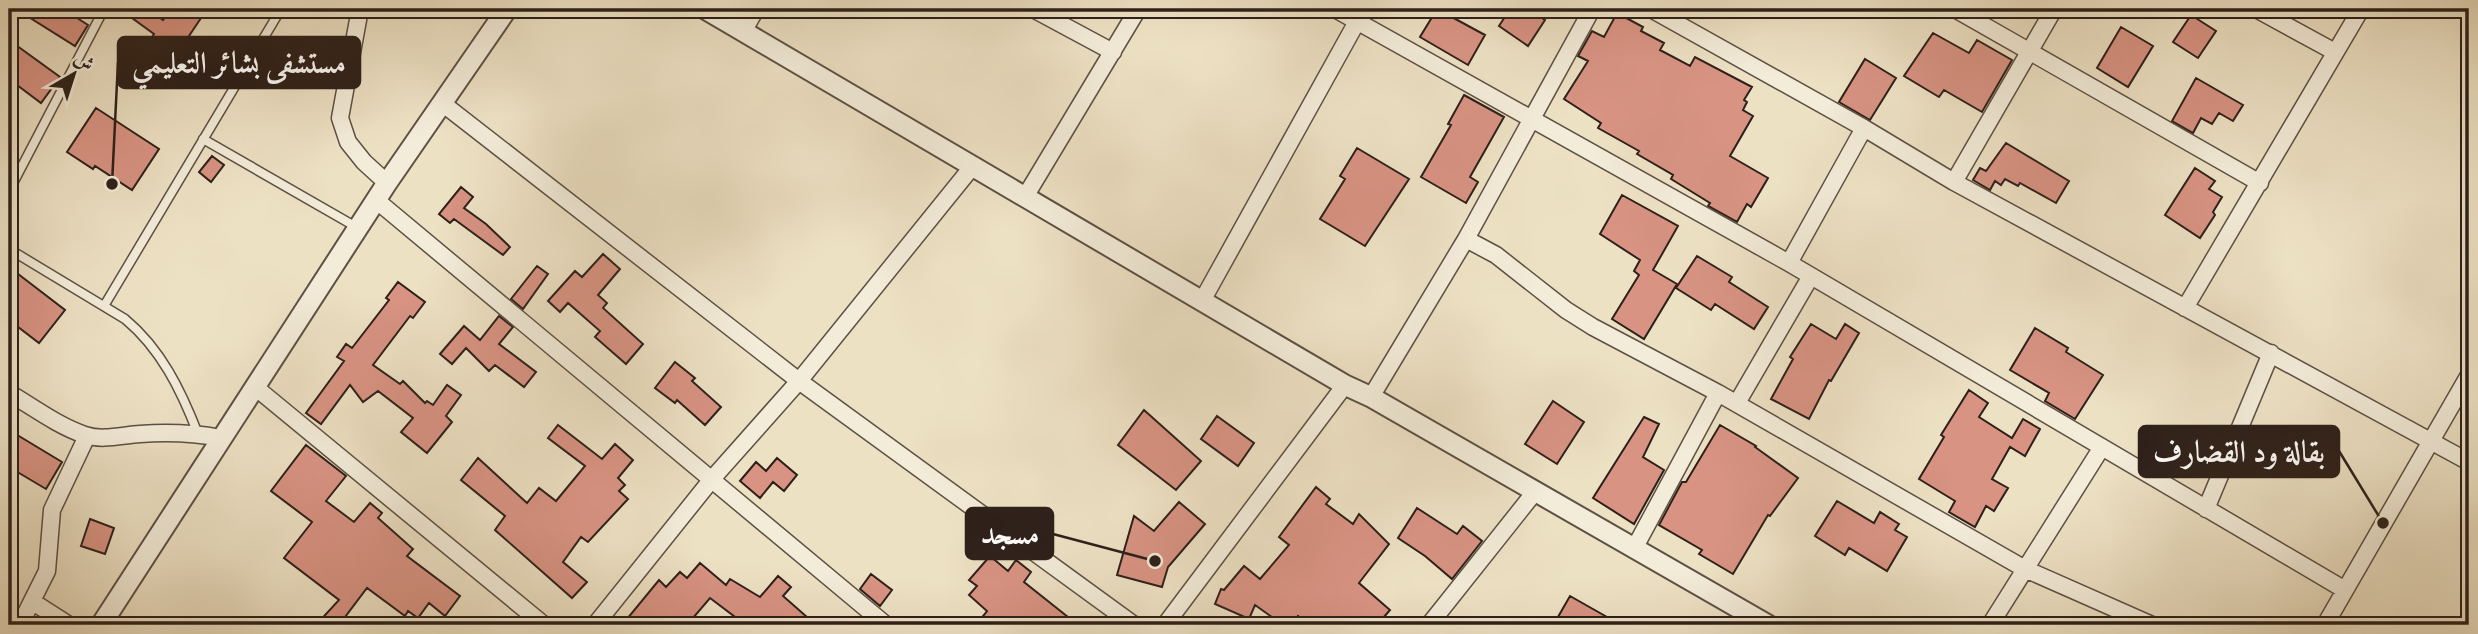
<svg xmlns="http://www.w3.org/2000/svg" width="2478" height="634" font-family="'IM FELL English',Amiri,serif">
	<rect width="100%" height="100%" fill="#ede1c4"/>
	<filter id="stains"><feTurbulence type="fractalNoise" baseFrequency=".00286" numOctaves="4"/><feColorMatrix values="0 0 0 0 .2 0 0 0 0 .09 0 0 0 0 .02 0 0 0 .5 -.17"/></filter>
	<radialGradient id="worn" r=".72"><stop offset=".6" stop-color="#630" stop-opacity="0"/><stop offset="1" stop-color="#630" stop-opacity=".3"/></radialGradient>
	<path fill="#d89383" stroke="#2d201a" stroke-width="2" d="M16 9H63L88 25 75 46Z
		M139 9H149L163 20 171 9H207L169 66 144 50 154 34 132 18Z
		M1437 9 1485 35 1468 65 1420 37Z
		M1510 9H1528L1545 20 1528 46 1499 26Z
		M1617 13 1643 27 1641 31 1664 43 1660 50 1690 66 1695 57 1752 87 1744 100 1747 102 1743 110 1753 116 1730 156 1768 178 1751 207 1747 204 1737 222 1708 206 1710 203 1671 179 1673 175 1637 154 1639 151 1598 128 1601 123 1564 99 1588 61 1578 56 1592 31 1604 37Z
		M2191 15 2216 31 2198 58 2173 42Z
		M2121 27 2153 46 2128 87 2097 68Z
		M1933 33 1969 53 1977 40 2012 60 1982 112 1944 90 1939 97 1904 76Z
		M9 40 60 77 41 103 9 79Z
		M1865 59 1896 78 1870 120 1839 102Z
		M2196 78 2243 105 2233 121 2219 113 2212 124 2201 118 2193 133 2172 121Z
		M1464 95 1504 117 1470 177 1478 182 1466 203 1421 177 1451 125 1448 124Z
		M96 108 159 149 132 190 95 166 93 169 67 152Z
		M2006 143 2069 181 2056 203 2020 183 2018 186 2005 179 2001 185 1995 181 1990 190 1973 180 1980 168 1986 171Z
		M1357 148 1409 179 1365 246 1320 219 1345 179 1340 176Z
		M212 156 224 165 211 182 199 172Z
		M2195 168 2215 181 2209 189 2222 197 2213 212 2215 215 2200 238 2165 215Z
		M461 187 473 197 464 208 486 224 510 247 503 255 454 219 450 223 439 214Z
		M1622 195 1678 226 1653 270 1677 284 1644 339 1612 319 1639 275 1634 271 1640 260 1600 234Z
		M603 254 620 269 598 295 607 303 603 308 643 344 626 364 595 337 600 331 568 303 560 312 548 301 575 271 582 277Z
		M1697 256 1732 277 1729 282 1768 307 1754 329 1715 304 1711 310 1676 288Z
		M537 266 548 274 523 309 511 299Z
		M9 267 65 310 39 343 9 320Z
		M398 282 425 302 413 318 410 316 373 365 400 384 403 381 425 403 427 401 433 405 447 385 461 395 446 416 452 422 427 453 401 432 413 418 378 391 363 402 350 385 321 424 306 413 344 361 337 357 346 344 352 348 389 300 386 298Z
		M499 316 513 327 499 344 536 372 524 387 495 365 489 371 466 348 452 364 440 354 464 326 480 340Z
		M1811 324 1836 339 1845 324 1859 333 1831 381 1829 380 1809 419 1771 399 1793 359 1790 357Z
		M2035 328 2068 348 2066 352 2103 375 2075 419 2045 401 2049 393 2010 370Z
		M675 362 695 378 692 381 721 407 705 425 677 400 675 403 655 388Z
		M1969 390 1988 403 1979 417 2012 438 2023 419 2040 429 2025 456 2010 447 1992 479 2008 488 1994 511 1986 506 1975 527 1949 512 1955 501 1919 479 1944 437 1941 435Z
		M1553 401 1584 422 1557 464 1525 444Z
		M1144 410 1201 461 1176 490 1118 445Z
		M1217 416 1254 443 1238 466 1201 439Z
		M1644 417 1659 424 1643 457 1664 470 1634 524 1593 498Z
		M558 425 602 459 615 444 633 460 618 478 625 485 619 491 628 499 588 542 581 537 563 562 587 582 572 598 495 530 505 516 461 480 478 458 527 503 539 488 556 501 585 466 548 438Z
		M1720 425 1756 446 1755 447 1798 478 1770 516 1768 515 1733 574 1699 554 1702 550 1659 525 1682 482H1686Z
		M9 430 62 462 46 489 9 467Z
		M306 445 346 476 326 501 354 522 370 503 382 513 378 518 413 549 407 556 460 596 445 616 429 603 418 618 408 611 405 616 367 588 339 625H316L339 600 284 558 312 522 271 491Z
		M777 458 797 475 784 491 773 482 760 498 740 481 756 462 766 471Z
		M1316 487 1330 499 1326 504 1353 524 1359 514 1389 544 1359 583 1390 610 1377 625H1310L1298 616 1292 625H1283L1255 605 1249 619 1215 604 1221 589 1224 590 1244 566 1260 579 1289 545 1279 537Z
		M1837 501 1874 523 1880 512 1899 524 1895 530 1907 537 1887 571 1849 548 1845 555 1815 536Z
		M1179 502 1205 524 1168 567 1162 587 1117 575 1134 516 1154 531Z
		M1417 508 1457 534 1463 526 1482 541 1452 579 1425 556 1398 538Z
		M90 519 114 528 105 554 81 546Z
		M990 556 1008 571 1016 560 1031 572 1024 582 1078 625H976L987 611 969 595 977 586 969 580Z
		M700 563 726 585 730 579 760 597 778 576 791 587 783 596 816 625H728L735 617 710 598 687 625H622L659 580 666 587 680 572 687 578Z
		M871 574 892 590 880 606 860 589Z
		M1570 596 1621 625H1588L1575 618 1571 625 1558 617Z"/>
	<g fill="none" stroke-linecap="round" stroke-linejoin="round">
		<g stroke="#5d5044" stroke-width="11">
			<path id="service" d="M203 139 358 228
				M9 191 104 9
				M9 249 125 319C161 349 181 390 198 434
				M104 306 281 9"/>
		</g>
		<g stroke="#5d5044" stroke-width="19">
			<path id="minor" d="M360 9 340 118 348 142 364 162 387 183
				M1033 9 1113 52
				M1335 9 1789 263 2345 590
				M1651 9 1864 128 1954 182 2469 462
				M1955 9 2260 183
				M2256 9 2335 52
				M744 30 756 9
				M442 103 799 381 1134 625
				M1954 182 2054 9
				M1025 197 1138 9
				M376 200 886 625
				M1466 239 1496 255 1566 310 1593 327 1718 393 2025 569 2152 625
				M1789 263 1864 128
				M1202 301 1364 9
				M2185 308 2361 9
				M255 387 544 625
				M9 393C33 407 58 426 85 435 102 441 123 435 140 434 168 432 194 433 221 438
				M1371 397 1466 239 1592 9
				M1737 403 1811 276
				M2206 509 2271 353
				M1634 549 1718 393
				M33 602 69 625
				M20 625 47 571 52 510 87 436
				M595 625 712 479 799 381 972 167
				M1165 625 1345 385
				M1429 625 1534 493
				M1990 625 2102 447
				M2325 625 2469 375"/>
		</g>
		<g stroke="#5d5044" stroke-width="23">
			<path id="tertiary" d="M705 9 1345 385 1371 397 1768 625
				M101 625 387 183 507 9"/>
		</g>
		<use href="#service" stroke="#f3ecd9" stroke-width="8"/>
		<use href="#minor" stroke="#f3ecd9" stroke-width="16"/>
		<use href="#tertiary" stroke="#f3ecd9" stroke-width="19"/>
	</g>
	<path fill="none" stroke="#2d201a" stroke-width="2.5" d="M112 184L118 62M2383 523L2339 451M1155 561L1053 534"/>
	<g fill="#2d201a" stroke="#f3ecd9" stroke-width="2.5">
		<circle cx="112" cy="184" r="7"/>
		<circle cx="2383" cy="523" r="7"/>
		<circle cx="1155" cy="561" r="7"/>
	</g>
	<g fill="#2d201a" stroke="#2d201a" stroke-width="2.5">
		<rect x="118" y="37" width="242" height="51" rx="7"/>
		<rect x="2139" y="426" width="200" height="51" rx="7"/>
		<rect x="966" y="508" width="87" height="51" rx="7"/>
	</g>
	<g font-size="30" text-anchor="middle" font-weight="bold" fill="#fff">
		<text x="239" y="73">مستشفى بشائر التعليمي</text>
		<text x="2239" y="462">بقالة ود القضارف</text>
		<text x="1010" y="544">مسجد</text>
	</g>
	<rect width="2478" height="634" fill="none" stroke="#ede1c4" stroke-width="35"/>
	<rect x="10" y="10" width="2457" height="613" fill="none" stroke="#2d201a" stroke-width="3.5"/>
	<rect x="18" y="18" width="2443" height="599" fill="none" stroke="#2d201a" stroke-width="2"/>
	<g transform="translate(74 74) rotate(39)" stroke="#f3ecd9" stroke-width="5" paint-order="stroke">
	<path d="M0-5L12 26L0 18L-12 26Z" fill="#2d201a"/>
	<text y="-10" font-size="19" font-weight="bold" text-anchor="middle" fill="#2d201a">ش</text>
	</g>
	<rect width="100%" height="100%" filter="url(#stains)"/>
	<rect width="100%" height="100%" fill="url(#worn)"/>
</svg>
